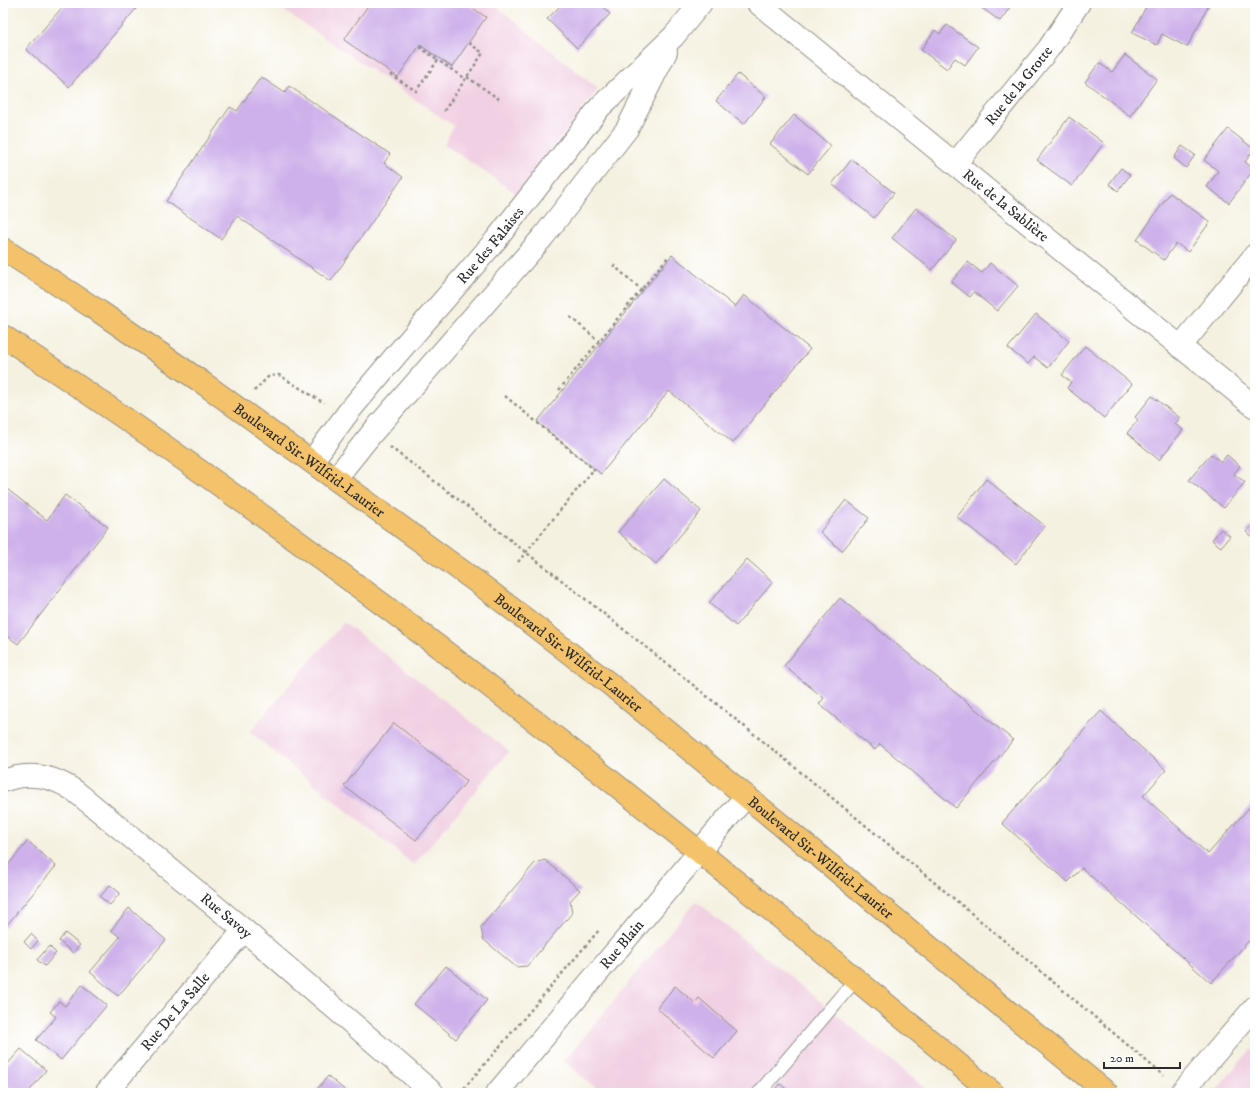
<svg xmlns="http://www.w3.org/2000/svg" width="1258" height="1096" font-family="'IM FELL DW Pica',serif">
	<rect width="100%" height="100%" fill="#fff"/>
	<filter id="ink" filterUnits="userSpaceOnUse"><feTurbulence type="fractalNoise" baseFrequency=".025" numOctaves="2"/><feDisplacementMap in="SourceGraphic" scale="8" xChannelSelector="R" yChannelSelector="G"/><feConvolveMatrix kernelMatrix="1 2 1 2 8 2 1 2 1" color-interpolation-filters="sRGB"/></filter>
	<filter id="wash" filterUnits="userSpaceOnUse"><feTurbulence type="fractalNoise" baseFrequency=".012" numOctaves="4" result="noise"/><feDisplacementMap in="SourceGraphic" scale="16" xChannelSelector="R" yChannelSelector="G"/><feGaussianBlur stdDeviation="0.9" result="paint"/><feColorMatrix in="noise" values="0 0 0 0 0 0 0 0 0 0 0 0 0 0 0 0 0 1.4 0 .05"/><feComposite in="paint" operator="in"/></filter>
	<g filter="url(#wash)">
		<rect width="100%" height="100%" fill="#f5f1e1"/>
		<path fill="#f1d0e3" d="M273 3H492L598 89 517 194 444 144 454 126Z
			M344 622 509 751 414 865 250 732Z
			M696 901 811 994 931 1093H602L564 1061Z
			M1255 1045V1093H1215L1228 1076Z"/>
		<g id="blocks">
			<path fill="#ceb1ea" d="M66 3H141L69 87 26 49Z
				M370 3H465L486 17 452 67 420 45 398 77 344 40Z
				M563 3H599L610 14 577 48 547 19Z
				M975 3H1013L1000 21Z
				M1148 3H1210L1187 47 1162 34 1157 45 1132 33Z
				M947 25 978 47 965 65 955 58 947 69 921 50 935 30 940 34Z
				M1125 55 1157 79 1130 116 1085 82 1099 63 1112 72Z
				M738 74 766 97 744 124 716 101Z
				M261 77 285 93 289 86 390 154 384 163 403 177 331 281 237 216 221 239 166 201 230 107 237 111Z
				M794 115 831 146 808 174 770 144Z
				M1069 117 1104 143 1072 186 1037 160Z
				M1228 129 1254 149 1245 162 1254 169 1229 203 1207 187 1218 171 1204 160Z
				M1182 146 1195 155 1186 168 1174 158Z
				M852 159 894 193 874 218 832 184Z
				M1121 168 1130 175 1118 191 1109 184Z
				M1170 193 1210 222 1188 252 1176 243 1164 260 1137 240Z
				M916 208 956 240 932 270 892 238Z
				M672 255 735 307 744 295 810 349 733 443 669 391 601 474 537 422Z
				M968 262 982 273 990 263 1018 286 997 311 974 292 970 297 951 282Z
				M1036 314 1069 341 1048 368 1034 357 1028 364 1008 348Z
				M1085 346 1132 384 1104 418 1067 388 1071 382 1062 375Z
				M1152 396 1180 418 1175 424 1183 430 1159 460 1127 433 1138 420 1135 417Z
				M1211 454 1221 462 1227 455 1240 466 1234 474 1245 482 1224 508 1189 480Z
				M664 479 701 511 656 564 618 532Z
				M986 479 1045 526 1016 564 957 517Z
				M3 486 47 520 65 495 108 527 18 644 3 633Z
				M846 500 869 518 842 551 820 532Z
				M1255 522V539L1246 532Z
				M1221 529 1230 536 1221 547 1212 540Z
				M747 559 773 582 736 626 709 603Z
				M840 598 1013 740 956 808 880 744 875 750 819 704 824 698 784 666Z
				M1101 711 1166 770 1143 796 1208 854 1255 801V934L1211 983 1082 868 1068 882 1002 823Z
				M394 723 467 781 416 840 344 786Z
				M28 841 56 866 5 927 3 925V871Z
				M545 860 580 890 570 901 572 913 527 966 516 967 483 939 481 927 535 863Z
				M110 885 120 893 110 905 100 897Z
				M129 908 166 940 118 996 90 972 120 937 111 930Z
				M65 933 80 945 73 953 59 941Z
				M31 934 38 941 31 949 24 942Z
				M49 946 56 953 45 966 37 960Z
				M446 966 487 1000 456 1039 414 1004Z
				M82 985 107 1005 61 1060 36 1040 56 1017 50 1012 59 1001 65 1006Z
				M675 986 695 1003 699 998 737 1031 714 1058 657 1008Z
				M21 1049 46 1070 28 1093H3V1067L4 1068Z
				M328 1076 348 1093H314Z
				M780 1084 791 1093H773Z"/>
		</g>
	</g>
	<g filter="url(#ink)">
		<use href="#blocks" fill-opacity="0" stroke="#908e86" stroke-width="1"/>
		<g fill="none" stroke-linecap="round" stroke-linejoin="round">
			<g stroke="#908e86" stroke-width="15">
				<path id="service" d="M759 1093 855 980"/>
			</g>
			<g stroke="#908e86" stroke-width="24">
				<g id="minor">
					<path id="s1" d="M758 3 955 164 1255 407"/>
					<path id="s2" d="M955 164 1049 48 1079 3"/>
					<path d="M1180 347 1255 255"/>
					<path id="s3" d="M312 461 350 410 397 354 495 241 600 107 674 36 701 3"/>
					<path d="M336 478 372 433 543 237 627 129 666 52"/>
					<path id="s4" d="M3 781C29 771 53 776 75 791L244 930 433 1093"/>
					<path id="s5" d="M106 1093 244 930"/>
					<path id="s6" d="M497 1093 746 796"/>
					<path d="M1181 1093 1255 1007"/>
				</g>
			</g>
			<g stroke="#908e86" stroke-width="24">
				<g id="primary">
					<path id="s7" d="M3 249 100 312 203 383 481 585 611 685 1107 1093"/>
					<path d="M3 336C350 565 674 827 993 1093"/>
				</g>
			</g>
			<path stroke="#908e86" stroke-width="2.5" stroke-dasharray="3 3" stroke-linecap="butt" d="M422 46 421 48 438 60
				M390 74 416 91 438 60 465 79
				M467 77 499 99
				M444 111 483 53 469 43
				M613 265 643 291
				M570 317 599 341
				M559 390 668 257
				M254 391 269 376 279 375 324 403
				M505 396 596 471
				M390 447C654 649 911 860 1164 1076
				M518 562 594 469
				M460 1093 600 929"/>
			<use href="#service" stroke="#fff" stroke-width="13"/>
			<use href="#minor" stroke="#fff" stroke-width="22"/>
			<use href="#primary" stroke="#f3c26a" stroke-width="22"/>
		</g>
	</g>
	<g text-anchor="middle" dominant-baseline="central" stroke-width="4" stroke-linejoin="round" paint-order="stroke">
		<g font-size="15" fill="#2b2b2b" stroke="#fff">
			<text stroke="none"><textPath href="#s2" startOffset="101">Rue de la Grotte</textPath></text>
			<text stroke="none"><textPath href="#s1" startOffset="320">Rue de la Sablière</textPath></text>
			<text stroke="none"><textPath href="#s3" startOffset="280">Rue des Falaises</textPath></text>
			<text stroke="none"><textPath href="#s7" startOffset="372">Boulevard Sir-Wilfrid-Laurier</textPath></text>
			<text stroke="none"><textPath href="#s7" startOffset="695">Boulevard Sir-Wilfrid-Laurier</textPath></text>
			<text stroke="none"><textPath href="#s7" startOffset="1020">Boulevard Sir-Wilfrid-Laurier</textPath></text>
			<text stroke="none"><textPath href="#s4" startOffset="272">Rue Savoy</textPath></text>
			<text stroke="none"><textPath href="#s6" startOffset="194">Rue Blain</textPath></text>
			<text stroke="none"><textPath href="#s5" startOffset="107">Rue De La Salle</textPath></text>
		</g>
	</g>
	<rect width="1258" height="1096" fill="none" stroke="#fff" stroke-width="16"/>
	<path d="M1104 1062v6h76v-6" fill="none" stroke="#2b2b2b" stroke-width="2"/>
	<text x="1110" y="1062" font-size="12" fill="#2b2b2b" stroke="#ffffff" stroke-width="3" paint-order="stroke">20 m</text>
</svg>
